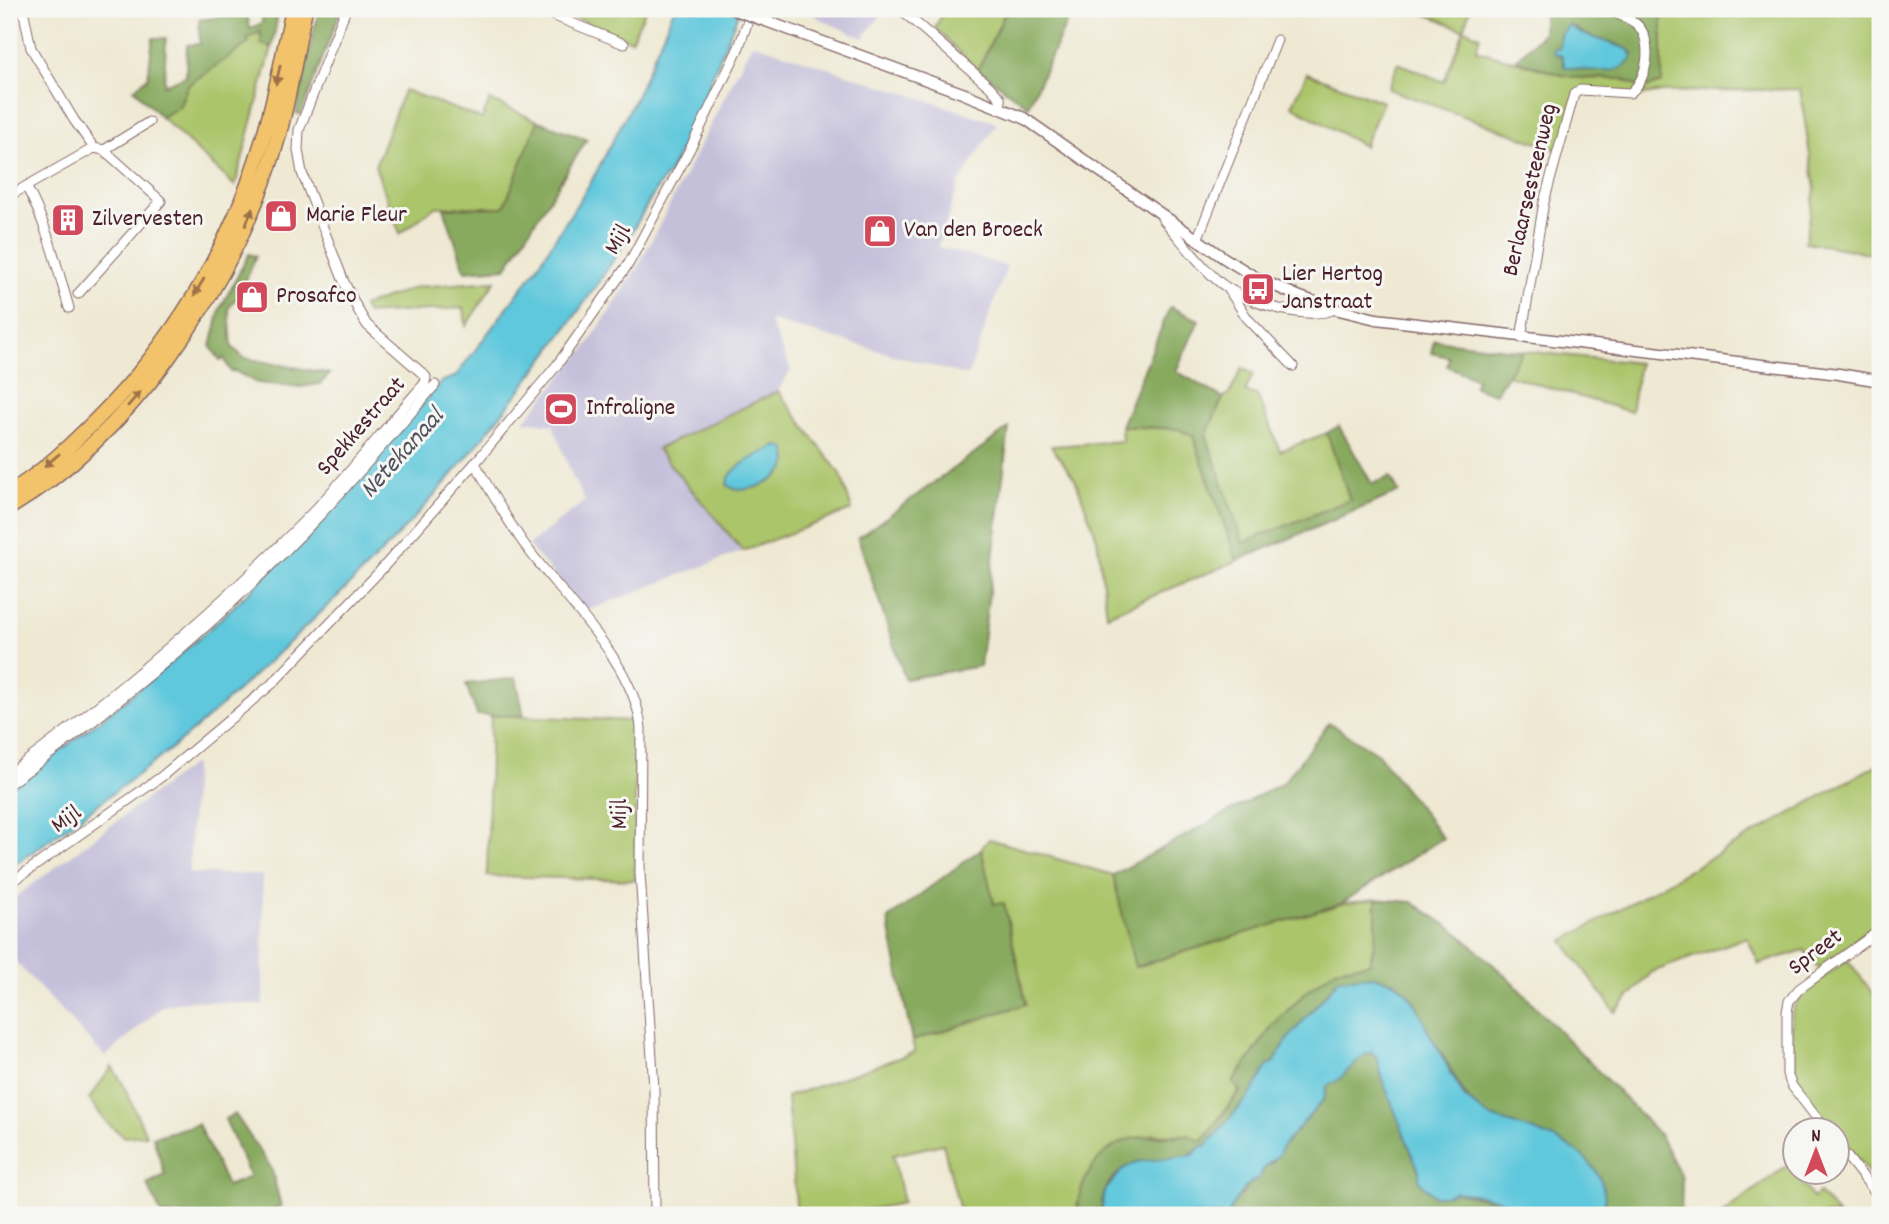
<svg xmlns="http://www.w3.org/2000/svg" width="1889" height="1224" font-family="Dekko,sans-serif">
	<rect width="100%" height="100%" fill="#f6f6f2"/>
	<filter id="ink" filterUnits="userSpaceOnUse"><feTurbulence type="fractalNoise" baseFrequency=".0143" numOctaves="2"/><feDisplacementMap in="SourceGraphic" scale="14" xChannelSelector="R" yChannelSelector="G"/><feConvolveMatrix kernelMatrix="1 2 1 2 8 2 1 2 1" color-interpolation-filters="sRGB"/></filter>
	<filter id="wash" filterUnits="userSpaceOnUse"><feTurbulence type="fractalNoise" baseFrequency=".00686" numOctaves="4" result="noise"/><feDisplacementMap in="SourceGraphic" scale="28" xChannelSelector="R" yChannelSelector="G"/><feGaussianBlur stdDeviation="1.57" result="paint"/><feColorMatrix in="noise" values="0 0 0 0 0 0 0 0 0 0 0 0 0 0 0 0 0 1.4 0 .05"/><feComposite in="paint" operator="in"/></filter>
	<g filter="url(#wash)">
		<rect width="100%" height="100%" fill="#efe9d3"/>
		<path fill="#c5c0da" d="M803 9H886L863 38 826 22Z
			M752 43 997 123 959 183 938 247 1007 266 968 376 769 320 791 370 778 391 658 449 743 551 586 611 528 545 585 501 573 478 553 425 524 421 585 349 639 265Z
			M194 763 189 873 263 875V1005L191 1000 163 1006 105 1057 9 955V902Z"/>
		<path fill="#abc56b" stroke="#7a724b" stroke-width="2" d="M553 9H646L631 40Z
			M945 9H1007L978 70 935 28Z
			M1414 9H1470L1464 29 1480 36 1476 50 1562 75 1581 78 1623 79 1643 89 1662 83V9H1880V255L1805 242 1815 189 1800 89 1663 92 1631 97 1582 92 1576 95 1560 151 1388 89 1398 63 1444 82 1464 30Z
			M262 31 261 44 272 47 235 186 161 117 179 107 188 85 248 43 246 38Z
			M1307 73 1383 102 1364 146 1292 106Z
			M404 90 482 119 490 100 538 121 504 207H435L400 234 375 166Z
			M495 281 466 326 464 308 367 314 363 306 417 287Z
			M1523 351 1639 363 1631 412 1507 375Z
			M1242 368 1253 374 1245 392 1257 395 1280 451 1327 433 1350 500 1243 543 1206 435 1223 398 1230 393Z
			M778 391 841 475 852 510 743 551 657 449Z
			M1121 426 1178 429 1193 436 1237 561 1107 615 1097 538 1075 479 1051 446 1122 441Z
			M491 715 635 721V880L487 876Z
			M1880 763V923L1818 968 1804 950 1759 964 1747 937 1652 972 1615 1012 1563 941Z
			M989 839 1113 875 1136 967 1340 904 1376 899V934L1370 963 1336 969 1307 991 1273 1025 1233 1082 1240 1090 1201 1142C1186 1130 1171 1137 1153 1134L1083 1186 1077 1207 1078 1215H961L943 1144 893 1155 903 1203 843 1215H797L787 1097 915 1052 912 1041 1026 1003 1004 904 994 905 981 849Z
			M1848 960 1874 995 1880 991V1187L1797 1082C1795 1069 1788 1017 1794 1006 1804 987 1831 973 1848 960Z
			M112 1067 122 1082 146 1135 125 1137 107 1123 89 1099Z
			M1788 1165 1813 1198 1819 1193 1838 1215H1720Z"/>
		<path fill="#88aa5f" stroke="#696445" stroke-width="2" fill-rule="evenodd" d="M262 9H279L272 47 261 44V32L247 38 249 43 188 85 179 107 161 117 134 89 148 77 153 38H166L164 85 186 76 187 45 200 44 199 20 247 14 250 29 262 23Z
			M319 9H341L301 115 296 113Z
			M1007 9H1073L1028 106 978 70Z
			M1543 9H1662V83L1643 89 1623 79 1581 78 1562 75 1516 60 1543 33ZM1574 27C1590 42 1616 39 1633 53 1613 61 1583 77 1564 65L1562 56 1555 48H1560V35Z
			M538 121 587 139 506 268 465 271 444 208 504 207Z
			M249 254 256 256 240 294 229 308 232 347 244 358 330 374 320 384 301 387 257 383 235 371 231 372 224 358 220 360 211 347 220 309Z
			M1170 307 1199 320 1176 371 1223 398 1206 435 1243 543 1350 500 1327 433 1339 426 1372 484 1390 477 1399 492 1237 561 1193 436 1178 429 1121 426Z
			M1434 340 1523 351 1495 394 1474 387 1477 379 1447 366 1449 357 1431 353Z
			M1009 428 980 666 905 679 858 538Z
			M516 678 524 716 477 715 466 684Z
			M1329 723 1378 754 1443 838 1340 904 1135 967 1113 875 1284 782Z
			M981 849 994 904 1004 903 1026 1004 912 1041 888 919Z
			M1376 899 1412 902 1457 932 1510 980 1659 1134 1682 1178 1681 1215H1604L1606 1203 1567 1145 1488 1116C1464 1101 1460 1085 1446 1061 1441 1052 1434 1043 1429 1034 1420 1016 1415 995 1397 984 1380 973 1358 978 1339 979L1287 1040 1274 1063 1268 1066 1251 1094 1206 1146C1198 1147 1195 1154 1187 1156 1158 1162 1117 1159 1104 1193 1102 1199 1102 1208 1101 1215H1078C1076 1189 1092 1160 1114 1146 1129 1136 1149 1136 1166 1136 1186 1137 1182 1130 1202 1142L1240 1091 1233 1083 1273 1025 1307 991 1336 969 1370 963 1376 934Z
			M1372 1052 1377 1058 1384 1084 1419 1171V1181L1429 1189 1446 1196 1455 1192 1505 1202 1515 1215H1228L1233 1200 1243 1194 1250 1183 1259 1177 1266 1166 1273 1162 1282 1147 1324 1099 1327 1086 1362 1055Z
			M235 1114 271 1168 281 1206 262 1215H162L147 1184 165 1175 153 1137 198 1124 227 1186 250 1177 225 1119Z"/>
		<path fill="#60c8dc" stroke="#557484" stroke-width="2" d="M674 9H740L709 84 710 91 668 175C658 181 640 220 631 233 580 313 523 389 462 463 407 530 344 591 281 650 243 686 204 723 162 756 112 795 60 832 9 869V789C87 731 166 671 236 604 310 534 377 459 442 381L455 377 534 272 591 182 637 95Z
			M1569 25 1580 33 1628 49 1633 55C1623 80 1587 69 1565 67L1562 56 1554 53V48H1560V35Z
			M777 446 786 448C786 449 788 459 788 460 785 480 743 498 727 485 729 465 761 454 777 446Z
			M1373 976 1396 983 1407 993 1417 1006 1429 1033 1465 1098 1488 1116C1537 1133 1615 1147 1604 1215H1515L1505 1202 1481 1195 1455 1192 1446 1196H1434L1419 1181V1171L1384 1084 1377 1058 1372 1052C1353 1058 1346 1080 1327 1086L1324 1099 1282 1147C1279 1159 1272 1159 1265 1167 1263 1169 1261 1175 1259 1177 1257 1180 1253 1181 1250 1183 1240 1193 1233 1202 1228 1215H1101L1104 1192 1123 1169 1136 1162 1193 1155 1201 1146H1206L1251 1094 1268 1065 1274 1063 1287 1040 1339 979Z"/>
	</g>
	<g filter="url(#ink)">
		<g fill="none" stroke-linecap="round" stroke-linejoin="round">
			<g stroke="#846666" stroke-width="11">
				<path id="minor" d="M23 9 31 48 74 120 94 148 104 150 161 201 78 294
					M537 9 624 44
					M900 9 990 87 1000 98 1001 108
					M104 150 149 122
					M26 186C47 224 57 267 69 308
					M9 196 94 148
					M1162 218C1180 238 1197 262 1217 280 1240 301 1304 322 1335 309
					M1197 240 1277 40
					M1229 290 1247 318 1293 366
					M1521 338 1544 202 1574 94 1580 90 1630 93C1649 79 1654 37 1635 23 1626 16 1614 13 1604 9
					M475 463C489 489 505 516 522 541 559 594 635 661 641 728L640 873 654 1089 655 1215
					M9 774C117 695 217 610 310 515 351 473 386 426 425 383L426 377 422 373 367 325 358 310 344 282 302 173 298 150 299 130 346 9
					M9 784C121 704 228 613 322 513 361 471 398 428 435 385
					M9 884 161 777 273 683 380 571 475 463 557 365 629 263 692 145 739 47 752 9
					M1826 1130 1792 1086 1787 1074V1012L1789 1001 1799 989 1880 930
					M1836 1143 1880 1198"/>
			</g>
			<g stroke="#846666" stroke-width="13">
				<path id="tertiary" d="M763 20 962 93 1024 118 1224 258 1255 277 1300 297 1335 309 1376 319 1839 374 1880 381"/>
			</g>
			<g stroke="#846666" stroke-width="17">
				<path id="primary" d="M9 493C42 473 71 445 98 418 171 345 226 256 257 158 273 110 282 59 293 9
					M9 508C131 434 224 297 270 164 287 114 294 60 305 9"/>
			</g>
			<use href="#minor" stroke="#fff" stroke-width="9"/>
			<use href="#tertiary" stroke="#fff" stroke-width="10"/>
			<use href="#primary" stroke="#f2c36a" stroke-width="14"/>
			<g stroke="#846666" stroke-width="13" stroke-linecap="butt">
				<path id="tertiary-bridge" d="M732 9 763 20"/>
			</g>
			<use href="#tertiary-bridge" stroke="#fff" stroke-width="10"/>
		</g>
		<defs><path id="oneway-solid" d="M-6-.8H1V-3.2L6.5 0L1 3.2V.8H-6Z" transform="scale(1.75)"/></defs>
		<g fill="#9e714a">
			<use href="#oneway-solid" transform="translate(278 75) rotate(103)"/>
			<use href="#oneway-solid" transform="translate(249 217) rotate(-68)"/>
			<use href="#oneway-solid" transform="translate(199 287) rotate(121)"/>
			<use href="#oneway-solid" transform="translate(134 399) rotate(-49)"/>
			<use href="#oneway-solid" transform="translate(52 460) rotate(140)"/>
		</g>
	</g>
	<defs>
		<g id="shop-square" transform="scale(1.75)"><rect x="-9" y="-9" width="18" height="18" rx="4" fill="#d1495b" stroke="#f6f6f2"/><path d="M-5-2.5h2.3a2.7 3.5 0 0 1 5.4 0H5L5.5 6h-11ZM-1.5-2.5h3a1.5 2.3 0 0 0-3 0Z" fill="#fff"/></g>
		<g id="building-square" transform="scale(1.75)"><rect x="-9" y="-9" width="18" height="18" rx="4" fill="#d1495b" stroke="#f6f6f2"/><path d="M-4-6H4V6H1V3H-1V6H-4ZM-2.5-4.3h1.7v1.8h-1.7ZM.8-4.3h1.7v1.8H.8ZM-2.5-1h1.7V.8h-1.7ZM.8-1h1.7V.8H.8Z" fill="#fff"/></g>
		<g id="bus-square" transform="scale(1.75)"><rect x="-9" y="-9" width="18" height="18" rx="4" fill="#d1495b" stroke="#f6f6f2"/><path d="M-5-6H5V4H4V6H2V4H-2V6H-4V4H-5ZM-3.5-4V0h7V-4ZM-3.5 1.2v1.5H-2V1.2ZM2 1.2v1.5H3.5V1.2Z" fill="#fff"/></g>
		<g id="stadium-square" transform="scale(1.75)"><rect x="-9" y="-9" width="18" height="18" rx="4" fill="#d1495b" stroke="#f6f6f2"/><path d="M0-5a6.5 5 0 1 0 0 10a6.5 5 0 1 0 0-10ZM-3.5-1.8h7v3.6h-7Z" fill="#fff"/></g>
	</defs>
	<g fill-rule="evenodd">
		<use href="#shop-square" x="281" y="216"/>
		<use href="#building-square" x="68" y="220"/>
		<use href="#shop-square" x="880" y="231"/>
		<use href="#bus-square" x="1258" y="289"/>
		<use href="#shop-square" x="252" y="297"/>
		<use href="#stadium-square" x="561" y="409"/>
	</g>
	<g text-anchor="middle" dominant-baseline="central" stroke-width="6" stroke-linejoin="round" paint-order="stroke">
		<g font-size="24" fill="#4a1f2b" stroke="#f6f6f2">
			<text transform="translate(1531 190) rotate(-77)">Berlaarsesteenweg</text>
			<text transform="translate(619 240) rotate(-60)">Mijl</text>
			<text transform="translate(362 427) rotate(-49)">Spekkestraat</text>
			<text transform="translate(621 814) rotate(-90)">Mijl</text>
			<text transform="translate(67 820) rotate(-36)">Mijl</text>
			<text transform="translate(1816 953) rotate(-37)">Spreet</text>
		</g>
		<g font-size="24" fill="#4a1f2b" stroke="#f6f6f2" text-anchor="start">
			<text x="306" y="216">Marie Fleur</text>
			<text x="92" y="220">Zilvervesten</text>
			<text x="904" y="231">Van den Broeck</text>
			<text x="1282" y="275">Lier Hertog<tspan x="1282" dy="28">Janstraat</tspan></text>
			<text x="276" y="297">Prosafco</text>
			<text x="586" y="409">Infraligne</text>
		</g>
		<g font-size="26" font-style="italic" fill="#515260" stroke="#f6f6f2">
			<text transform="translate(403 454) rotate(-48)">Netekanaal</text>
		</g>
	</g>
	<rect width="1889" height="1224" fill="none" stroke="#f6f6f2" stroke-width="35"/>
	<g transform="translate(1816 1151)"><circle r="33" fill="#f6f6f2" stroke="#b1a0a2" stroke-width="2"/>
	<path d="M0-5L12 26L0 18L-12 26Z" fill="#d1495b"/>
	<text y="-10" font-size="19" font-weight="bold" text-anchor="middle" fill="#4a1f2b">N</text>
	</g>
</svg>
